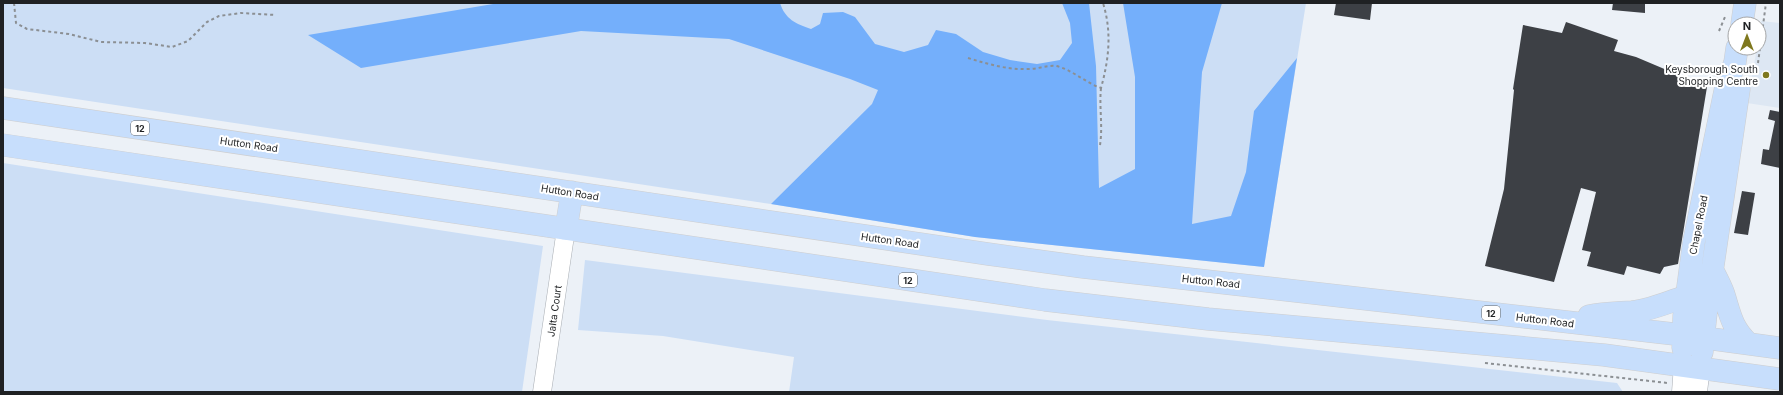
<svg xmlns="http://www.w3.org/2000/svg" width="1783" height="395" font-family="Inter,sans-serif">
	<rect width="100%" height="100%" fill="#ecf1f7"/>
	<path fill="#dde7f3" d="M1761 21 1780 23V108L1747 103 1757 48H1759Z"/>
	<path fill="#ccdef5" d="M3 3H1306L1264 267 975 237 771 204 3 88Z
		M3 163 543 246 522 392H3Z
		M585 260 1047 320 1617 383 1623 392H789L794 357 663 336 578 330Z"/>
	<path fill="#74affb" d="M499 3H780C785 19 796 24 811 29L820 24 823 13 843 12 855 17 875 44 904 52 928 45 936 30 956 34 983 52 1010 60 1037 64 1060 60 1072 43 1070 23 1062 3H1089L1096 66 1099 188 1135 169V77L1123 3H1222L1202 72 1192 224 1231 216 1246 172 1254 111 1297 58 1264 267 975 237 771 204 872 104 878 90 850 79 729 39 581 31 361 68 308 35Z"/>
	<path fill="#3d4045" d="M1336 3H1372L1370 20 1334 15Z
		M1613 3H1645V13L1612 10Z
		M1566 22 1618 40 1614 51 1636 57 1707 87 1678 264 1664 267 1660 274 1627 266 1624 275 1587 266 1591 252 1582 250 1596 192 1581 188 1554 282 1485 266 1504 189 1514 90 1513 89 1523 25 1562 33Z
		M1770 110 1780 112V168L1761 164 1763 149 1769 150 1775 121 1768 119Z
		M1742 191 1755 193 1748 235 1734 233Z"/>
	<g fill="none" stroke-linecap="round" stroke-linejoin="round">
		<g stroke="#a9aeb4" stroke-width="19">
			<path id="minor" d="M542 392 566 229
				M1681 392 1683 365
				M1698 392 1701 367"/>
		</g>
		<g stroke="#cececf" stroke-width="23">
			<path id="major" d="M1742 24 1745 3
				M3 108 988 254 1083 267 1683 335 1780 348
				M3 145 1045 300 1208 319 1604 355 1780 379
				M566 229 572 192
				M1712 269C1716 277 1720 284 1723 292 1730 313 1731 327 1748 343
				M1589 316C1604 313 1617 313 1632 312 1651 310 1669 302 1686 296
				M1683 348 1684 316 1694 241 1725 91 1735 62 1737 48
				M1702 352 1706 313 1739 89"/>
		</g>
		<path stroke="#8b8f93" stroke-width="2" stroke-dasharray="3 3" stroke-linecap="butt" d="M14 3 16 23 27 29 69 34 101 42 145 43 172 47 188 41 207 22 219 16 241 13 276 15
			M1719 31 1725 17
			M968 58C988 64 1007 70 1029 69 1038 69 1047 65 1056 66 1071 69 1086 83 1101 88 1109 59 1112 32 1103 3
			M1758 63 1766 3
			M1100 145C1103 126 1099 107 1101 88
			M1485 363 1668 383"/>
		<use href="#minor" stroke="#fff" stroke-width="18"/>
		<use href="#major" stroke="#c7defc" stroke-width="22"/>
	</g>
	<circle fill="#7f781e" stroke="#fff" stroke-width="1.5" cx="1766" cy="75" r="4"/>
	<g text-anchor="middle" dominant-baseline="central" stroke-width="4" stroke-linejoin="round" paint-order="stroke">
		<g fill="#fff" stroke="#626465" stroke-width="1">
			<rect x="131" y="121" width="18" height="14" rx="3"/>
			<rect x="899" y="273" width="18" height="14" rx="3"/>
			<rect x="1482" y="306" width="18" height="14" rx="3"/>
		</g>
		<g font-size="9" font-weight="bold" fill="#1f2123">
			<text x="140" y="128">12</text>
			<text x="908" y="280">12</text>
			<text x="1491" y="313">12</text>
		</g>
		<g font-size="10" fill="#1f2123" stroke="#fff" text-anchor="end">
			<text x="1758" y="69">Keysborough South<tspan x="1758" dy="12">Shopping Centre</tspan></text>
		</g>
		<g font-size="10" fill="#1f2123" stroke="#fff">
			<text transform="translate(249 144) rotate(8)">Hutton Road</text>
			<text transform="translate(570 192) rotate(9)">Hutton Road</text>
			<text transform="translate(1698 225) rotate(-79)">Chapel Road</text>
			<text transform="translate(890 240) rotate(8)">Hutton Road</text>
			<text transform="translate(1211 281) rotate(6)">Hutton Road</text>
			<text transform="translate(554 311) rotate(-82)">Jalta Court</text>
			<text transform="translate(1545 320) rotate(7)">Hutton Road</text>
		</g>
	</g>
	<rect width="1783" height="395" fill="none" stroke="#1f2123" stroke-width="8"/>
	<g transform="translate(1747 36)"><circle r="19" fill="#ffffff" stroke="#a5a6a7"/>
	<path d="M0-3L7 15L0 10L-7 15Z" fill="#7f781e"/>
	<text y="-6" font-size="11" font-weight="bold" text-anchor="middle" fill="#1f2123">N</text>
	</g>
</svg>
